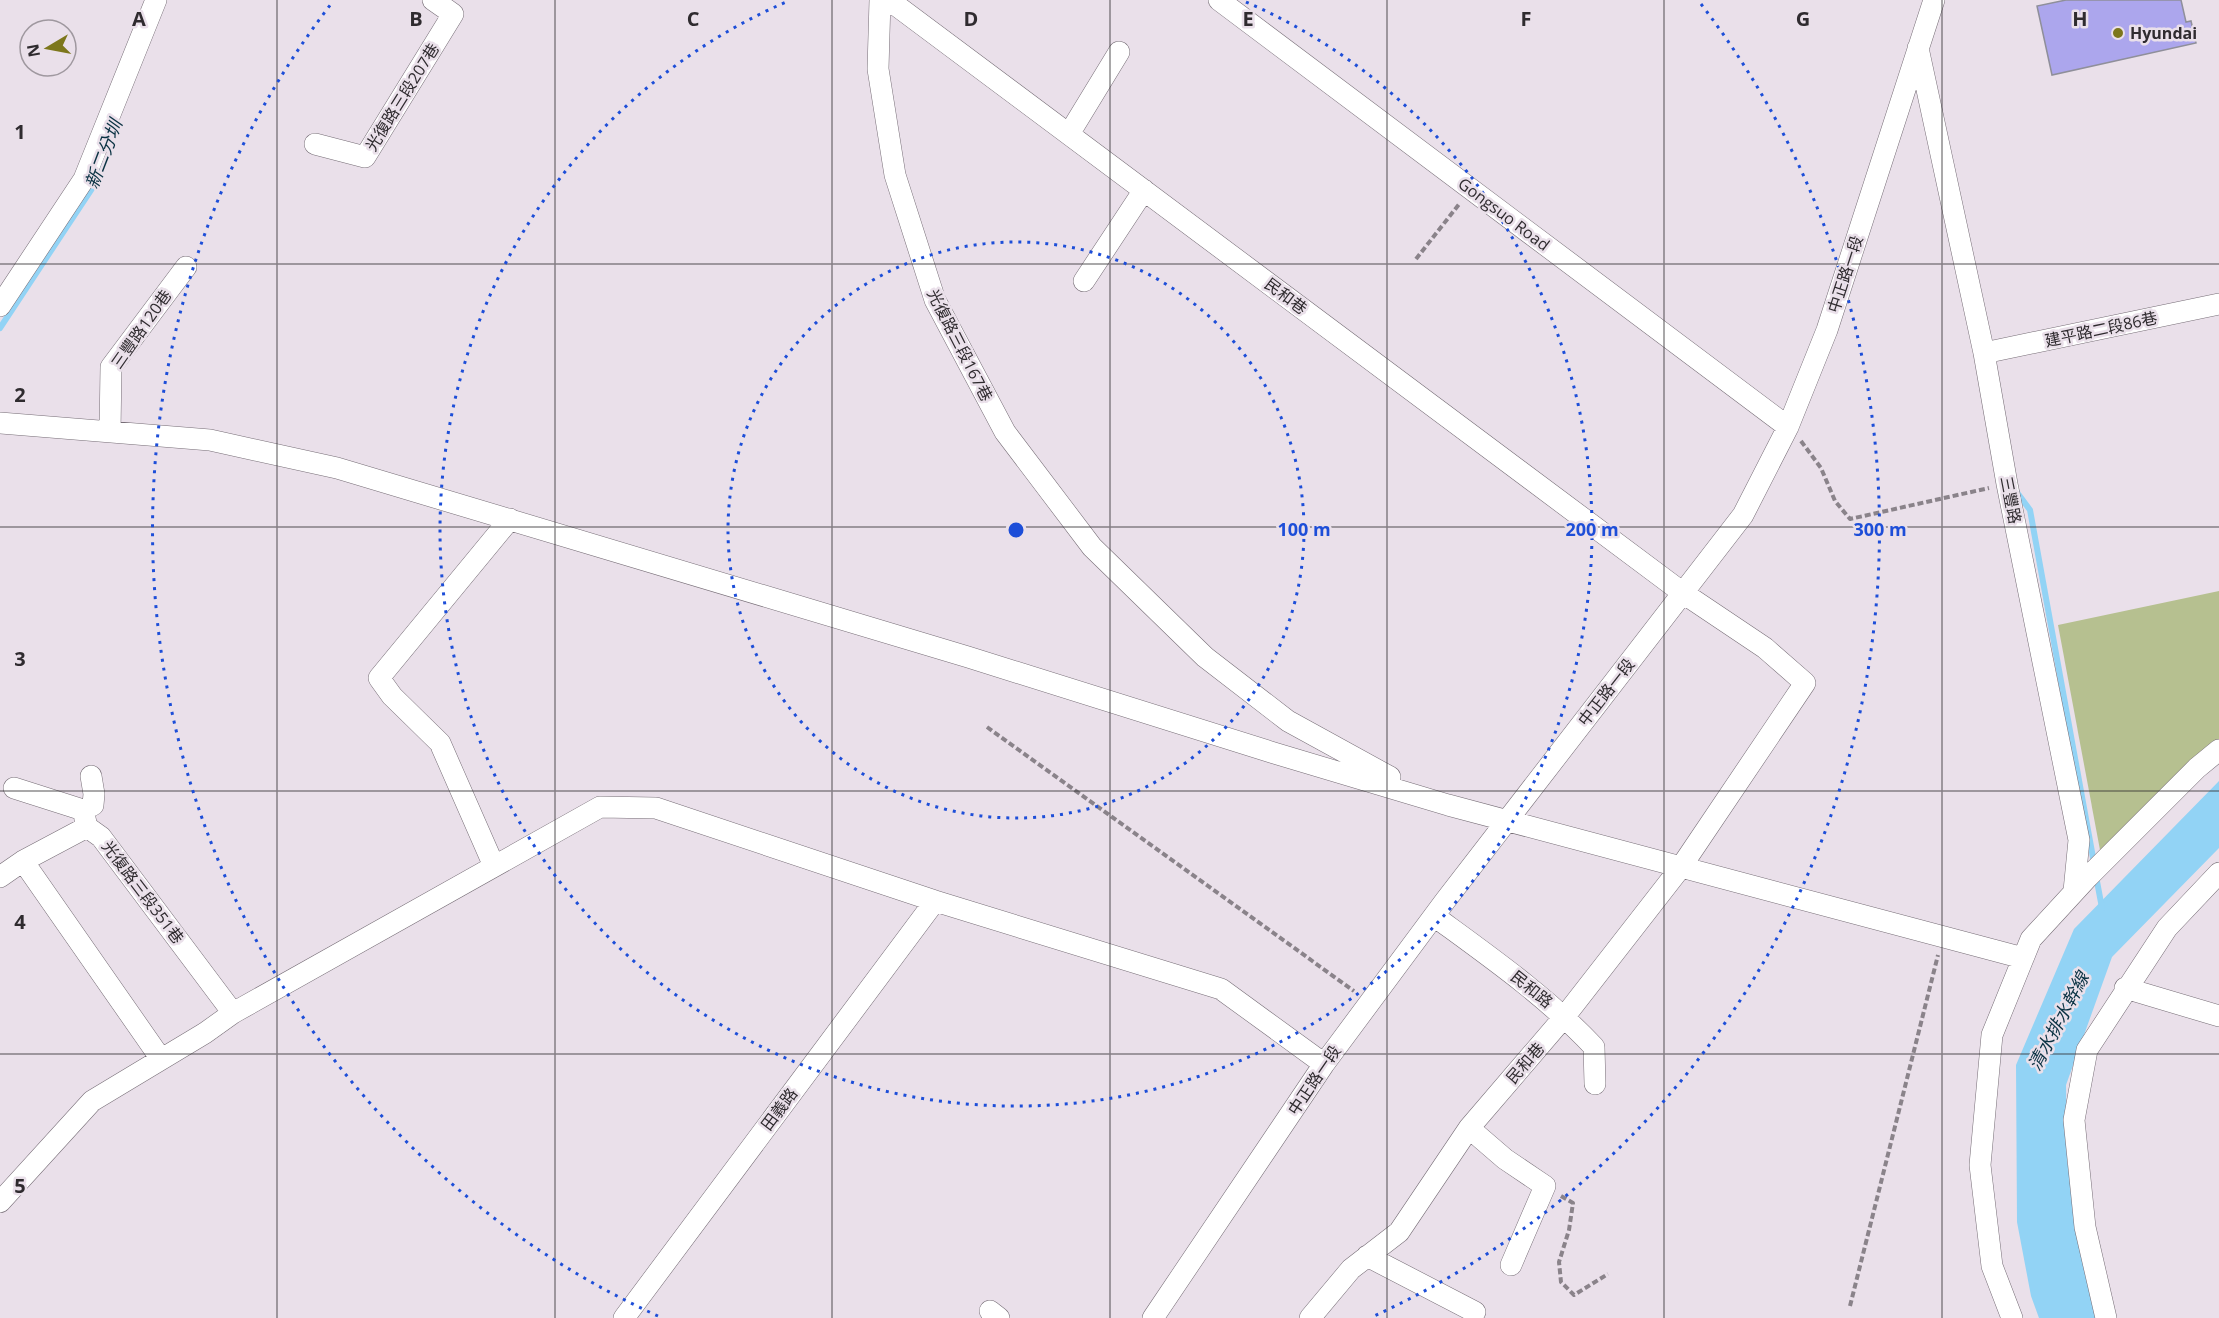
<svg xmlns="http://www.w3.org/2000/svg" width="2219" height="1318" font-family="'Open Sans','Noto Sans TC',sans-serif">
	<rect width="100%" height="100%" fill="#eae0ea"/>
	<path fill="#b6c090" d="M2219 591V745L2100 850 2058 625Z"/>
	<path fill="#92d3f5" d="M2219 781V848L2112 957 2066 1085 2067 1160 2086 1278 2100 1318H2039L2031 1296 2017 1222 2016 1065 2074 929Z"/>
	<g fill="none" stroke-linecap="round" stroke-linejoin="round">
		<path stroke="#92d3f5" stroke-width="6" d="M0 328 95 184 100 164
			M2016 491 2030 510 2094 863
			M2096 876 2102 908"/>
	</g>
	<path fill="#aca6ed" stroke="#8f8f9a" stroke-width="1.5" d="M2066 0H2181L2186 22 2191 21 2196 43 2052 75 2037 6Z"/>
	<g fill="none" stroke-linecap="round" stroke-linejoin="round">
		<g stroke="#766d76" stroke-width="22">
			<path id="minor" d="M880 0 878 69 895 175 935 300 1005 432 1092 547 1205 657 1288 721 1390 777
				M889 0 1683 593 1765 648 1805 683 1681 867 1565 1016 1469 1128 1399 1232 1351 1269 1310 1318
				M1219 0 1788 427
				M1918 48 1984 353 2007 484 2079 840 2074 891
				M1069 134 1119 52
				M315 144 365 157 453 14 433 0
				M1084 281 1144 190
				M0 306 84 179 156 0
				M1984 353 2219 304
				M0 423 210 440 337 468 968 657 1274 753 1448 805 2023 958
				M110 432 111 367 186 267
				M14 788 83 810 87 827
				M83 810 93 805 94 794 91 776
				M23 861 161 1059
				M494 866 440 743 392 696 379 678 510 519
				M0 877 23 861 87 827 101 837 233 1013
				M1434 916C1490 957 1546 996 1594 1047L1595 1084
				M2125 988 2219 1016
				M1469 1128 1505 1159 1545 1186 1511 1265
				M0 1202 92 1101 205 1033 233 1013 600 807 656 808 935 901 1221 989 1324 1064
				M1367 1256 1475 1312
				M990 1311 999 1318
				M624 1318 935 901
				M1153 1318 1324 1064 1445 901 1743 515 1788 427 1827 330 1934 0
				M2012 1318 1992 1266 1980 1165 1992 1035 2031 939 2088 877 2197 768 2219 750
				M2106 1318 2085 1227 2074 1120 2087 1050 2167 928 2219 873"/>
		</g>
		<path stroke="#8a838a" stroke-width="4" stroke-dasharray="6 3" stroke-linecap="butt" d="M1416 259 1460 203
			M1801 441 1821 468 1835 501 1850 519 1989 488
			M987 727 1354 991
			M1561 1196 1573 1203 1569 1230 1559 1262 1561 1282 1574 1295 1608 1274
			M1850 1306 1938 955"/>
		<use href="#minor" stroke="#fff" stroke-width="21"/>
	</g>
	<path fill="none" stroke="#2f2b2f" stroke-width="1.5" stroke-opacity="0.55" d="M277 0V1318M555 0V1318M832 0V1318M1110 0V1318M1387 0V1318M1664 0V1318M1942 0V1318M0 264H2219M0 527H2219M0 791H2219M0 1054H2219"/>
	<g fill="none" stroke="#1d4ed8" stroke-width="3" stroke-dasharray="3 6">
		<circle cx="1016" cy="530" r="288"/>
		<path d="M1246 2A576 576 0 1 1 786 2"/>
		<path d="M658 1316A864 864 0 0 1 331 4M1701 4A864 864 0 0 1 1374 1316"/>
	</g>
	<circle fill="#7d771c" stroke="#eae0ea" stroke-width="2" cx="2118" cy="33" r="6"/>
	<g text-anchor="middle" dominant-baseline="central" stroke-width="5" stroke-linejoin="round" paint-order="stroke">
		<g font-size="16" font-weight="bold" fill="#2f2b2f" stroke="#eae0ea" text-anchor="start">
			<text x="2130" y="33">Hyundai</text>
		</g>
		<g font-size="16" fill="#2f2b2f" stroke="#eae0ea">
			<text transform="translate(402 97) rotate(-58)">光復路三段207巷</text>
			<text transform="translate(1504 214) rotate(37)">Gongsuo Road</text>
			<text transform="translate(1845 274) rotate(-72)">中正路一段</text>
			<text transform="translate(1286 296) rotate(37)">民和巷</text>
			<text transform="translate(141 329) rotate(-55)">三豐路120巷</text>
			<text transform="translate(2101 329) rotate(-12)">建平路二段86巷</text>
			<text transform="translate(960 345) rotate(63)">光復路三段167巷</text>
			<text transform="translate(2011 500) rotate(79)">三豐路</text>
			<text transform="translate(1606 692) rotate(-52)">中正路一段</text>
			<text transform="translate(143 892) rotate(53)">光復路三段351巷</text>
			<text transform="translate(1532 989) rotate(39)">民和路</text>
			<text transform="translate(1525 1063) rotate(-49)">民和巷</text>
			<text transform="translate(1314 1080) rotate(-56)">中正路一段</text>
			<text transform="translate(779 1109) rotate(-53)">田義路</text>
		</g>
		<g font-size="18" font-style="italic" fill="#0a3243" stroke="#eae0ea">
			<text transform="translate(103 154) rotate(-69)">新二分圳</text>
			<text transform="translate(2058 1021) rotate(-62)">清水排水幹線</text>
		</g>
	</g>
	<g font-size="20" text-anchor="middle" font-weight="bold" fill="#2f2b2f" stroke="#eae0ea" stroke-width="5" stroke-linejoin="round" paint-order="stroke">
		<text x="139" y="26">A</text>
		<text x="416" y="26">B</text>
		<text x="693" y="26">C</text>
		<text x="971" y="26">D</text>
		<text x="1248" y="26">E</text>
		<text x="1526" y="26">F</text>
		<text x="1803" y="26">G</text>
		<text x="2080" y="26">H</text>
		<text x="20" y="139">1</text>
		<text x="20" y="402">2</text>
		<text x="20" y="666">3</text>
		<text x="20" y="929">4</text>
		<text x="20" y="1193">5</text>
	</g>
	<circle cx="1016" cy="530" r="9" fill="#1d4ed8" stroke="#eae0ea" stroke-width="3"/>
	<g font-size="18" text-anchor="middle" font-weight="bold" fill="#1d4ed8" stroke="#eae0ea" stroke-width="5" stroke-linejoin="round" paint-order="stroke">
		<text x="1304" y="536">100 m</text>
		<text x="1592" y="536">200 m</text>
		<text x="1880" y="536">300 m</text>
	</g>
	<g transform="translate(48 48) rotate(260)"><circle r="28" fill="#eae0ea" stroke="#9f989f" stroke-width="1.5"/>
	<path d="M0-4.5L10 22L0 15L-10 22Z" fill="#7d771c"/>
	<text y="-9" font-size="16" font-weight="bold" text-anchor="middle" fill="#2f2b2f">N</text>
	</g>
</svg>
